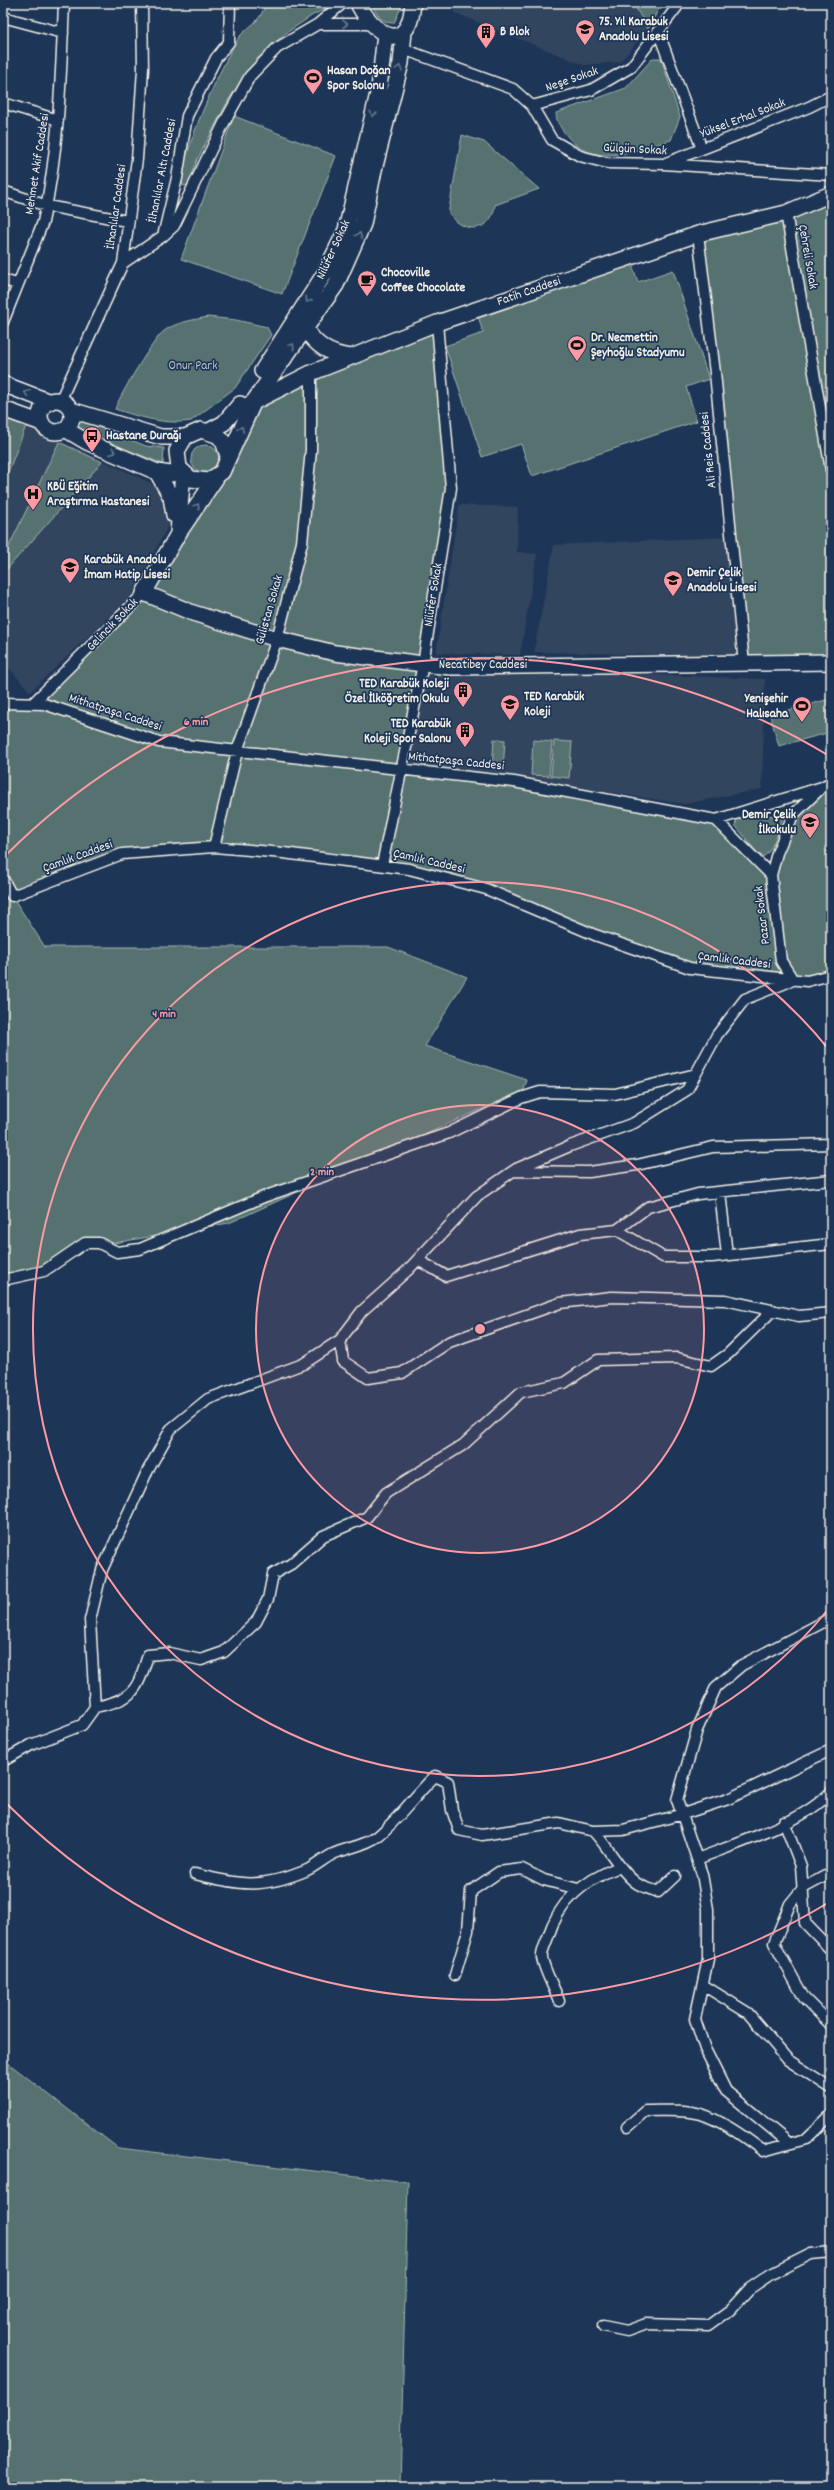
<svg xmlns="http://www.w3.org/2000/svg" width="834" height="2490" font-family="Dekko,sans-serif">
	<rect width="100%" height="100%" fill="#1d3557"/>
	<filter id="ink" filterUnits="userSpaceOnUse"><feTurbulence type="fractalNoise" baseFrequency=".025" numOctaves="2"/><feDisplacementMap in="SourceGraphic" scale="8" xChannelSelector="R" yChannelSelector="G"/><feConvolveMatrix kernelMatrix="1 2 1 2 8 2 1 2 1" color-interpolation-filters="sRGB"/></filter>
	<g filter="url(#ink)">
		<path fill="#33445e" d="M452 3H633L648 29 620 62 584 65 455 13Z
			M3 415 149 482 165 496 170 513V522L132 595 30 692 3 661Z
			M459 505 518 507 517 552 537 554 520 655 436 653Z
			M726 537 736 656 534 652 554 545Z
			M423 664 515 666 608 673 765 679 762 789 685 804 608 792 402 769Z"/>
		<path fill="#547271" stroke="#a4b2ac" d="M267 3H338L313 15 286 33 258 58 229 99 212 131 197 160 189 185 183 186C175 164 225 57 240 36 245 30 253 25 258 19 262 14 264 8 267 3Z
			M372 3H403L394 23C382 24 375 13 372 3Z
			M633 3H662L648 29Z
			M653 58H661L680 117 671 140C638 149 595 170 568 137 562 130 556 122 556 113L626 88Z
			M234 116 336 156 282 294 181 259Z
			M462 135 484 142 539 189 495 205C492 233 463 235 449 213V209Z
			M831 194V662L744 664 698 234Z
			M631 261 638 282 673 270 709 379 686 387 697 421 532 476 521 444 482 457 445 346 483 333 477 312Z
			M208 317 236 320 267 327 271 335 235 388 191 421C165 425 139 417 115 409 120 395 154 338 164 331 176 322 193 320 208 317Z
			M437 323 451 488 402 769 716 820 771 875 793 815 831 782V975L807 981 690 968 486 889 409 869 214 847 122 854 12 896 45 947H388L467 977 425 1046 527 1080 524 1090 229 1223 74 1250 31 1274 3 1284V703H33L144 593 216 478 254 401Z
			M3 417 26 426 3 485Z
			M77 418 146 446 164 448 163 464 73 428Z
			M59 442 102 462 7 569 3 564V559Z
			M191 459a14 14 0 1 1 28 0a14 14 0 1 1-28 0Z
			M830 699 831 732 779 746 770 715Z
			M494 739 505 740 503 770 492 769Z
			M533 740 552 742 549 776 531 775Z
			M554 741 572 742 569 778 551 776Z
			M750 815 783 816C781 825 772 852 764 856L759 855 735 825 738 818Z
			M3 2059 118 2148 408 2182 400 2487H3Z"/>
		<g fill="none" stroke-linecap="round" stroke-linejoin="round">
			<g stroke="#f4f1e8" stroke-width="13">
				<path id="street" d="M3 17 63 33
					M318 24H372
					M658 31 702 149
					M403 49 513 89 532 106 552 140 580 156 607 163 663 164 831 175
					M3 103 58 120
					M532 106 591 90 631 67 680 3
					M666 163 809 107 831 96
					M3 191 47 206 127 221
					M786 213 831 470
					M698 234 715 373 744 664
					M163 236 177 178 187 116 216 58 229 42 230 3
					M123 263 163 236 174 226 224 123 250 76 277 48 318 24 343 3
					M3 280 17 284
					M3 322 43 222C59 150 61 76 64 3
					M60 401 123 263 137 159 143 69 142 3
					M3 703 44 704 159 742 514 782 716 820 822 787 831 782
					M33 703 144 593
					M716 820 771 875
					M214 847 237 751 277 639 302 543 311 450V373
					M382 865 423 664 451 488 437 323
					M3 879 12 896 122 854 214 847 283 853 409 869 486 889 595 935 690 968 807 981 831 975
					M831 1144 713 1147 637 1165 589 1172 513 1171 477 1196 408 1270 362 1311 340 1340 343 1361 368 1378 402 1373 449 1342 560 1303 611 1297 725 1300 799 1316 831 1313
					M516 1169 570 1146 634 1123 687 1090 717 1035 745 999 793 980 781 961 771 875 777 853 793 815 819 790
					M720 1192 727 1255
					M617 1230 663 1257H712L831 1244
					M418 1260 446 1276 580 1234 617 1230 648 1207 698 1194 831 1180
					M3 1280 44 1271 85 1243H99L117 1252 140 1249 266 1196 449 1133 521 1098 540 1092 615 1094 696 1074
					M95 1707C134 1699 137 1691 148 1655L169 1653 201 1660 224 1652 256 1622 268 1599 273 1574 291 1564 323 1536 367 1517 386 1493 463 1445 521 1392 564 1383 598 1360 677 1358 711 1366 728 1354 773 1310
					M3 1761 31 1745 82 1725 95 1707 90 1620 102 1570 147 1472 171 1429 208 1399 303 1364 340 1340
					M784 1822 801 1866 805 1923 831 1950
					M593 1831C609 1847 617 1868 635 1882 641 1887 651 1889 658 1892L675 1876
					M697 1859C738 1843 802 1823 831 1792
					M831 1873 803 1888 790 1904 774 1943 804 1998 831 2025
					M195 1874C239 1885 261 1889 305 1871 315 1867 323 1859 333 1854 347 1848 367 1845 378 1836 400 1818 415 1795 435 1776L448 1782 452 1810 459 1830 482 1835 559 1823 593 1831 623 1830 683 1814 728 1799 831 1750
					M455 1975 468 1931 471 1891 499 1872 522 1869 544 1880 578 1889
					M703 1985 748 2013 788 2060 831 2088
					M559 2001C554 1987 545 1972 542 1958 541 1952 546 1943 548 1937 559 1901 584 1880 619 1867
					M627 2127 645 2111C664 2111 683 2109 701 2114 723 2121 745 2137 763 2151L806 2139 831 2115
					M789 2143 726 2091 705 2049 695 2019 708 1959V1909L702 1874 677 1800 697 1730 716 1687 742 1665 831 1618
					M603 2326 627 2331 646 2324 708 2326 730 2310 749 2289 771 2274 811 2254 831 2252"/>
			</g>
			<g stroke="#f4f1e8" stroke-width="18">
				<path id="secondary" d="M358 3C363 16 390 50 405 30 411 23 412 12 413 3
					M305 328C316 346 329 354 350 357
					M262 371 325 273 346 230 379 89 385 34
					M3 384 50 402
					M40 416a16 16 0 1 1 32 0a16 16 0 1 1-32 0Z
					M3 409 42 423
					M71 410 161 437H185
					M234 412 311 373 437 323 698 234 786 213 831 194
					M65 429 87 442 157 472 170 474 183 472 178 533
					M209 431 224 423 240 404
					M228 456 223 441 217 435 201 430 185 437 177 451 179 468 191 479 208 481 222 472 254 401 336 285 363 224 374 170 401 63 404 32
					M157 472 171 497 174 515
					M216 478 178 534 144 593 193 613 277 639 335 653 423 664 451 667 831 662"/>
			</g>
			<use href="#street" stroke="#1d3557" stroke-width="10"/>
			<use href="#secondary" stroke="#1d3557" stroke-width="15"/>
		</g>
		<defs><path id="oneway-chevron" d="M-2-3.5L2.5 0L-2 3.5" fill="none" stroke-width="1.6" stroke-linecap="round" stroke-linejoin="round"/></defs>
		<g stroke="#68778a">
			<use href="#oneway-chevron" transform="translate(345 24)"/>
			<use href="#oneway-chevron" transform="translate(399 68) rotate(-76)"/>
			<use href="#oneway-chevron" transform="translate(373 114) rotate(103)"/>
			<use href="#oneway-chevron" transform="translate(359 235) rotate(-69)"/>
			<use href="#oneway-chevron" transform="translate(308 300) rotate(123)"/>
			<use href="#oneway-chevron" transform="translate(292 346) rotate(-53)"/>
			<use href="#oneway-chevron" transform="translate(27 393) rotate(-159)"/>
			<use href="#oneway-chevron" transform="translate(241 429) rotate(-65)"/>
			<use href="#oneway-chevron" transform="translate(113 452) rotate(22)"/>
			<use href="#oneway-chevron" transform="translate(197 506) rotate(-56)"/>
		</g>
	</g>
	<circle cx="480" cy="1329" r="224" fill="#ff9aa2" fill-opacity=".12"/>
	<g fill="none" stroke="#ff9aa2" stroke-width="2">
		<circle cx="480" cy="1329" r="224"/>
		<path d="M830 1607A447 447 0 1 1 830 1051"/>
		<path d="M831 1901A671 671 0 0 1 6 1803M6 855A671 671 0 0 1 831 757"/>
	</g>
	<defs>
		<g id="school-pin" transform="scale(1)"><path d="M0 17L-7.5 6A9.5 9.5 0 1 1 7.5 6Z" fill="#ff9aa2" stroke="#1d3557"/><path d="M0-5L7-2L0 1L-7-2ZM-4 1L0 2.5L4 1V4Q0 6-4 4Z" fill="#111"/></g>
		<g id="building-pin" transform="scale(1)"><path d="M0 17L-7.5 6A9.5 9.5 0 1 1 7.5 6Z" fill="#ff9aa2" stroke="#1d3557"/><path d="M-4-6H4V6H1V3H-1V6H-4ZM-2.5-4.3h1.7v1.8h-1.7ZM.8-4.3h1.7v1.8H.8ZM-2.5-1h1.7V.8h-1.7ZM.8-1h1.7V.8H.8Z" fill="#111"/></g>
		<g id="stadium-pin" transform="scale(1)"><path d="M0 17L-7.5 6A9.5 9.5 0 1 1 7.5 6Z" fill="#ff9aa2" stroke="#1d3557"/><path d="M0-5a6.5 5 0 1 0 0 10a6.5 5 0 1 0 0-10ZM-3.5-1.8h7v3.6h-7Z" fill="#111"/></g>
		<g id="cafe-pin" transform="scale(1)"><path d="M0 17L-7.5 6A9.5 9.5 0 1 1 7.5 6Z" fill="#ff9aa2" stroke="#1d3557"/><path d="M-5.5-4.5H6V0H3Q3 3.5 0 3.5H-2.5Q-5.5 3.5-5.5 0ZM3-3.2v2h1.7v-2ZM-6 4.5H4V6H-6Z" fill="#111"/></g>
		<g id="bus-pin" transform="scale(1)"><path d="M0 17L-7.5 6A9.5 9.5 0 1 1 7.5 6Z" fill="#ff9aa2" stroke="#1d3557"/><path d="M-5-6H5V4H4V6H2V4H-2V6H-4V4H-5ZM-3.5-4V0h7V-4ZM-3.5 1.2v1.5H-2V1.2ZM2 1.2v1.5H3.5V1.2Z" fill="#111"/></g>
		<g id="hospital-pin" transform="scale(1)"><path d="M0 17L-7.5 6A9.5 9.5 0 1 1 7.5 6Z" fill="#ff9aa2" stroke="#1d3557"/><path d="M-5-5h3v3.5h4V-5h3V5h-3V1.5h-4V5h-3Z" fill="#111"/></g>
	</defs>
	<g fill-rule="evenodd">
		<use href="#school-pin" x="585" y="29"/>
		<use href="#building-pin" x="486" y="32"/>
		<use href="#stadium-pin" x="313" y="78"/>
		<use href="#cafe-pin" x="367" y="280"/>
		<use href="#stadium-pin" x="577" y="345"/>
		<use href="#bus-pin" x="92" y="436"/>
		<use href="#hospital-pin" x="33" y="494"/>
		<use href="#school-pin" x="70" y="567"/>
		<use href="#school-pin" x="673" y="580"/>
		<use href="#building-pin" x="463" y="691"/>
		<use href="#school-pin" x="510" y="704"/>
		<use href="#stadium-pin" x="802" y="706"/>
		<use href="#building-pin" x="465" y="731"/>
		<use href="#school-pin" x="810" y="822"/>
	</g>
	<g text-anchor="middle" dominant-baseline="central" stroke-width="3.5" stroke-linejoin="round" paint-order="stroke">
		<g font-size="13" font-weight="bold" fill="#f4f1e8" stroke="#1d3557" text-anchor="start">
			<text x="599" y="22">75. Yıl Karabuk<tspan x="599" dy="15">Anadolu Lisesi</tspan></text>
			<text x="500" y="32">B Blok</text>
			<text x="327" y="71">Hasan Doğan<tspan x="327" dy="15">Spor Solonu</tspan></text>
			<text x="381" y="273">Chocoville<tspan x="381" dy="15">Coffee Chocolate</tspan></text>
			<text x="591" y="338">Dr. Necmettin<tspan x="591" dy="15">Şeyhoğlu Stadyumu</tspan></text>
			<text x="106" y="436">Hastane Durağı</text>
			<text x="47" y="487">KBÜ Eğitim<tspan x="47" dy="15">Araştırma Hastanesi</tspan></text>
			<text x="84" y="560">Karabük Anadolu<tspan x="84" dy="15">İmam Hatip Lisesi</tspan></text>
			<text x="687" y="573">Demir Çelik<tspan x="687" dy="15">Anadolu Lisesi</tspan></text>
			<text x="449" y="684" text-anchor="end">TED Karabük Koleji<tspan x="449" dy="15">Özel İlköğretim Okulu</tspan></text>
			<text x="524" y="697">TED Karabük<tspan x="524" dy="15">Koleji</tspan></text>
			<text x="788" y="699" text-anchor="end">Yenişehir<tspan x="788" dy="15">Halısaha</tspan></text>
			<text x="451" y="724" text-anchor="end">TED Karabük<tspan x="451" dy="15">Koleji Spor Salonu</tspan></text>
			<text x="796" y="815" text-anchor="end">Demir Çelik<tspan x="796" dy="15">İlkokulu</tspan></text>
		</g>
		<g font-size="13" fill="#f4f1e8" stroke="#1d3557">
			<text transform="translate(572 80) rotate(-19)">Neşe Sokak</text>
			<text transform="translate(743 119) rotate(-21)">Yüksel Erhal Sokak</text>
			<text transform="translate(635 150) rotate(3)">Gülgün Sokak</text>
			<text transform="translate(38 164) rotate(-81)">Mehmet Akif Caddesi</text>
			<text transform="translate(163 171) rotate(-79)">İlhanlılar Altı Caddesi</text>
			<text transform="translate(117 207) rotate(-82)">İlhanlılar Caddesi</text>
			<text transform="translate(334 250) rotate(-65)">Nilüfer Sokak</text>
			<text transform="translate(807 257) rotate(80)">Çehreli Sokak</text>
			<text transform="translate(529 292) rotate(-19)">Fatih Caddesi</text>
			<text transform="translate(709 450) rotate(-96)">Ali Reis Caddesi</text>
			<text transform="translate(434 595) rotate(-81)">Nilüfer Sokak</text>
			<text transform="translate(270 610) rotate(-74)">Gülistan Sokak</text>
			<text transform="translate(113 625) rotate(-46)">Gelincik Sokak</text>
			<text x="483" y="665">Necatibey Caddesi</text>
			<text transform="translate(115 713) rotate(18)">Mithatpaşa Caddesi</text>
			<text transform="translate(456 762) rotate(6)">Mithatpaşa Caddesi</text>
			<text transform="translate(78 857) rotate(-20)">Çamlık Caddesi</text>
			<text transform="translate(429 862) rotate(13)">Çamlık Caddesi</text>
			<text transform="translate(763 915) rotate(-97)">Pazar Sokak</text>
			<text transform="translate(734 961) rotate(7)">Çamlık Caddesi</text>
		</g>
		<g font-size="13" fill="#bcc5be" stroke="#1d3557">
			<text x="193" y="366">Onur Park</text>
		</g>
	</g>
	<circle cx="480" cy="1329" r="6" fill="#ff9aa2" stroke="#1d3557" stroke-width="2"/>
	<g font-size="12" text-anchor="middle" font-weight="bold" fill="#ff9aa2" stroke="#1d3557" stroke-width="3.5" stroke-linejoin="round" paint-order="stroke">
		<text x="196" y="725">6 min</text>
		<text x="164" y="1017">4 min</text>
		<text x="322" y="1175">2 min</text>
	</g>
	<rect width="834" height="2490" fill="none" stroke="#1d3557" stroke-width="16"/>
	<rect x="8" y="8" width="818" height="2474" fill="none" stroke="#f4f1e8" stroke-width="1.5" filter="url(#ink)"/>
</svg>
